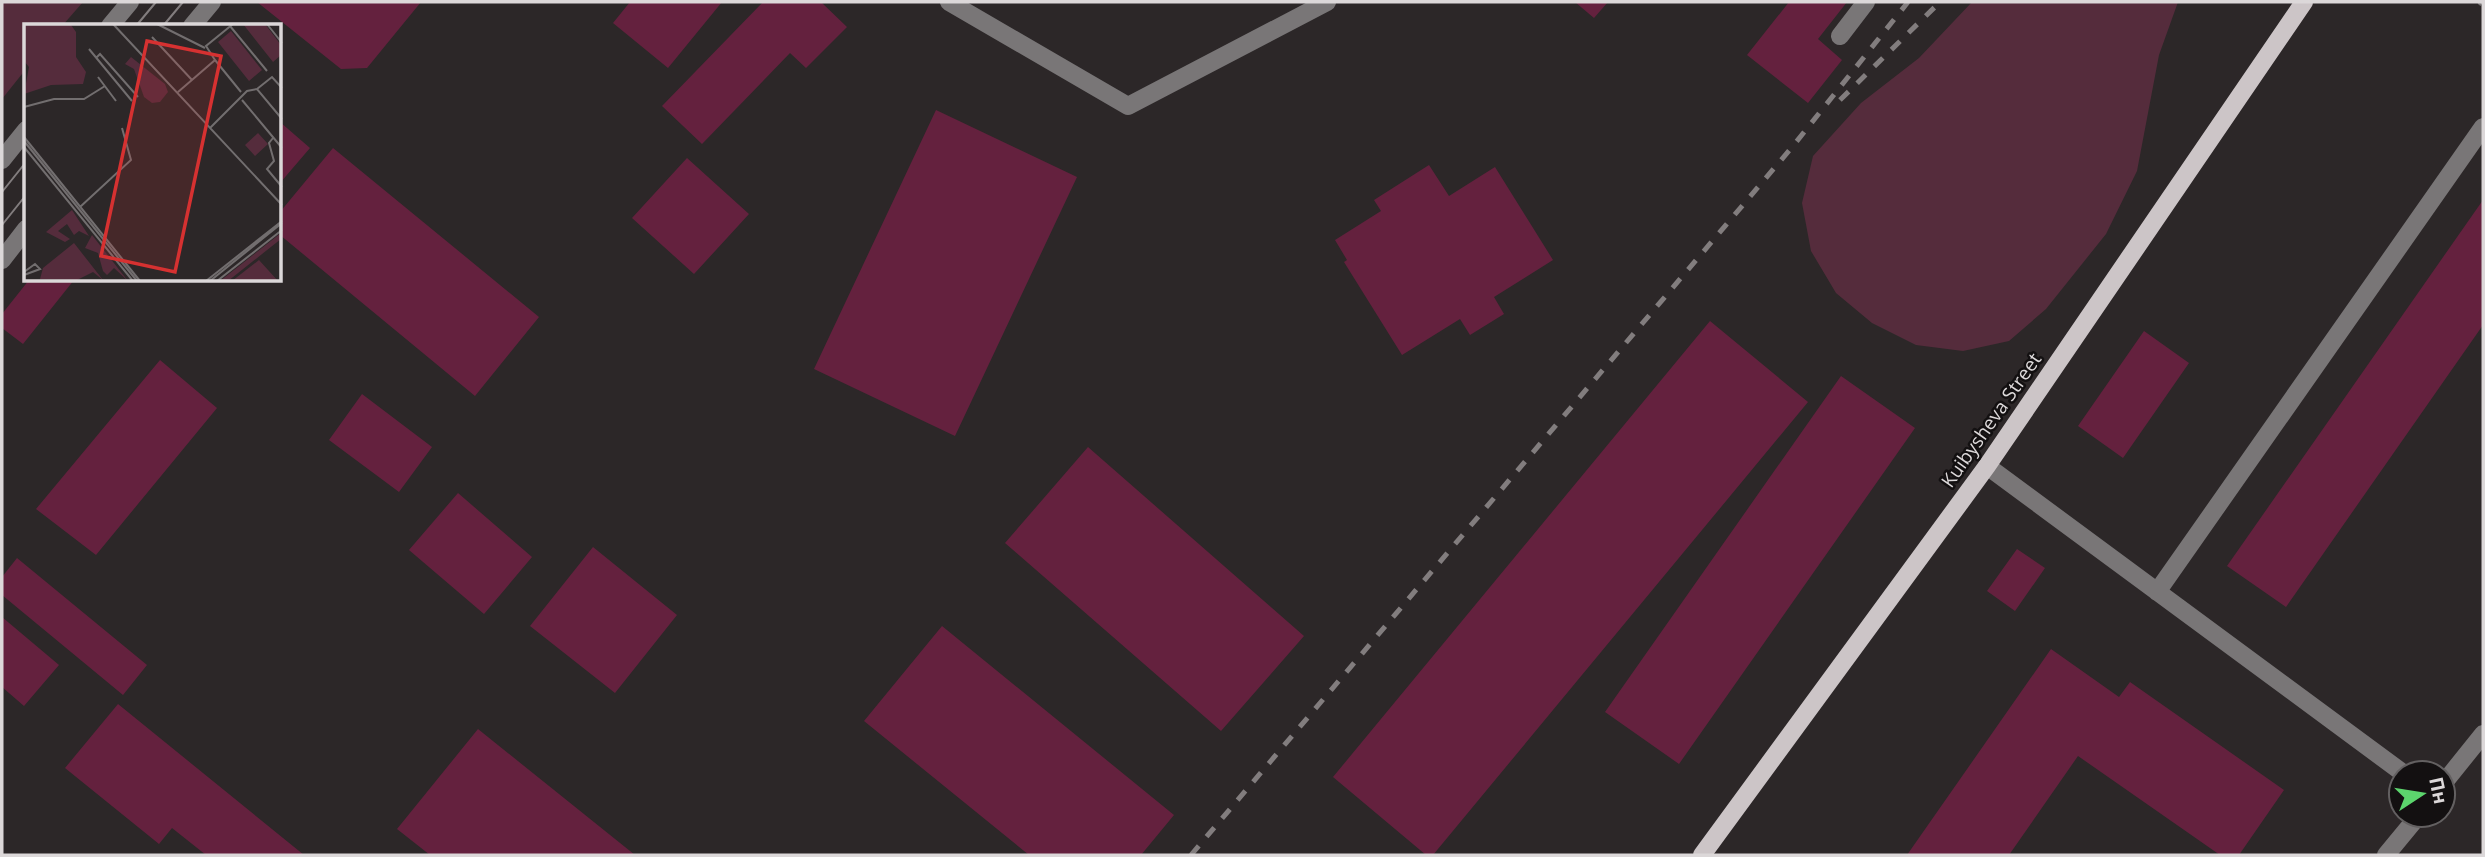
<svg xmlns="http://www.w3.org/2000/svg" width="2485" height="857" font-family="'Open Sans',sans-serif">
	<rect width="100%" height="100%" fill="#2c2728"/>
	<path fill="#552c3c" d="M2 2H83L62 26H26V69L2 99Z
		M1972 2H2178L2159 55 2137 171 2106 234 2046 309 2009 341 1963 351 1916 345 1872 323 1836 293 1811 251 1802 203 1813 156 1861 103 1919 58Z"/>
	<path fill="#64213e" d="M257 2H421L367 68 341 69Z
		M630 2H722L668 68 613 23Z
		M763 2H821L847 27 806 68 790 53 702 144 662 106Z
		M1575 2H1608L1594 18Z
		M1789 2H1847L1818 39 1842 60 1808 103 1747 55Z
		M936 110 1077 177 955 436 814 369Z
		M280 122 310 148 280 183Z
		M333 148 539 317 475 396 280 235V212Z
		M687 158 749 214 694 274 632 218Z
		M1429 165 1449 196 1495 167 1553 260 1494 297 1504 314 1470 335 1460 319 1402 355 1344 262 1347 260 1335 240 1381 211 1374 200Z
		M2483 200V325L2286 607 2227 566Z
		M29 280H74L23 344 2 328V314Z
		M1710 321 1808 402 1433 855H1426L1333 777Z
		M2144 331 2189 363 2123 458 2078 426Z
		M160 360 217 408 96 555 36 509Z
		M1841 376 1915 428 1679 764 1605 712Z
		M362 394 432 447 399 492 329 440Z
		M1088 447 1304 636 1221 731 1005 543Z
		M458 493 532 557 484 614 409 550Z
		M593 547 677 615 615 693 530 626Z
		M2017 549 2045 568 2015 611 1987 591Z
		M17 558 147 665 123 695 2 595V577Z
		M2 617 59 665 24 706 2 687Z
		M942 626 1174 815 1141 855H1029L864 721Z
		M2051 649 2119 697 2130 682 2284 790 2239 855H2220L2078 756 2009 855H1907Z
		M118 704 304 855H206L172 828 159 844 65 768Z
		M478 729 635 855H430L397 829Z"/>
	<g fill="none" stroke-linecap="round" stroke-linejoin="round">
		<path stroke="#7c7879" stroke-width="4.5" stroke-dasharray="3.5 3.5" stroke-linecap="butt" d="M2479 2 2483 5"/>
		<path stroke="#797677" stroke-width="18" d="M949 2 1128 106 1327 2
			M110 26 130 2
			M192 26 212 2
			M1840 36 1866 2
			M2 160 26 130
			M2 260 26 229
			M1987 466 2403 773
			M2157 592 2483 127
			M2443 784 2483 734
			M2386 855 2419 815"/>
		<path stroke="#ccc5c7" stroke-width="18" d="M1702 855 1987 466 2304 2"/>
		<path stroke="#827d7e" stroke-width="2" d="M136 26 156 2
			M163 26 183 2
			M2 192 26 162
			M2 225 26 195"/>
		<path stroke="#827d7e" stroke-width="5" stroke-dasharray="12 12" stroke-linecap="butt" d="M1840 100 1940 2
			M1191 855 1793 146 1908 2"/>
	</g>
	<g text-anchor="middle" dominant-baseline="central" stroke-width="5" stroke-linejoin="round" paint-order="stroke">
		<g font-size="19" fill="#dcd8d9" stroke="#131011">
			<text transform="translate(1991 420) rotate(-55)">Kuibysheva Street</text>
		</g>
	</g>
	<g transform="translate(24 24)">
		<rect width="257" height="257" fill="#2c2728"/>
		<path d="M0 0 47 1 52 8V33L62 48 59 60 27 61 0 70 5 43 0 37ZM219 0H241L257 21V31L249 38ZM207 7 238 46 225 57 194 18ZM107 33 141 60 144 68 136 78 128 79 120 73 110 45 101 40ZM234 109 244 120 231 132 221 121ZM48 186 65 212 55 207 50 211 43 200 34 207 46 215 41 218 22 208ZM257 209V215L204 257H196ZM68 211 104 257 90 244 83 251 79 247 74 229 61 224ZM50 219 79 256 69 248 53 256 16 255 19 244ZM235 236 254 257H208Z" fill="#552c3c"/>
		<path fill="none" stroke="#726e6f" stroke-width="2" d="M89 0 258 181M133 0 181 24M243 0 258 19M206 2 243 47M128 13 168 56M65 25 108 77M72 34 76 30 114 73M191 36 217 68M74 53 92 77M233 65 248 53 258 64M154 68 191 36 182 22 209 0M218 76 258 124M0 83 30 75H60L81 62M186 104 223 67 233 65 258 95M0 113 116 257M249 114 245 119 250 137 243 145 258 163M0 117 113 257M0 123 109 257M56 183 107 136 98 104M0 248 11 240 16 245 0 251M182 257 258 197M186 257 258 199M193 257 258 206"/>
		<path fill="#d63131" fill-opacity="0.15" stroke="#d63131" stroke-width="3.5" d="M123 17 197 32 151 248 77 232Z"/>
		<rect width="257" height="257" fill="none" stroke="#dcd8d9" stroke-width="3.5"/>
	</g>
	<rect width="2485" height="857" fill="none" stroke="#dcd8d9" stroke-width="7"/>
	<g transform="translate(2422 794) rotate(78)"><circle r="33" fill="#131011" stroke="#636061" stroke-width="2"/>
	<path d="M0-5L12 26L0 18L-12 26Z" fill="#5cd56d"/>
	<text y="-10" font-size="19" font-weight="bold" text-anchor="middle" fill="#dcd8d9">Пн</text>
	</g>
</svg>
